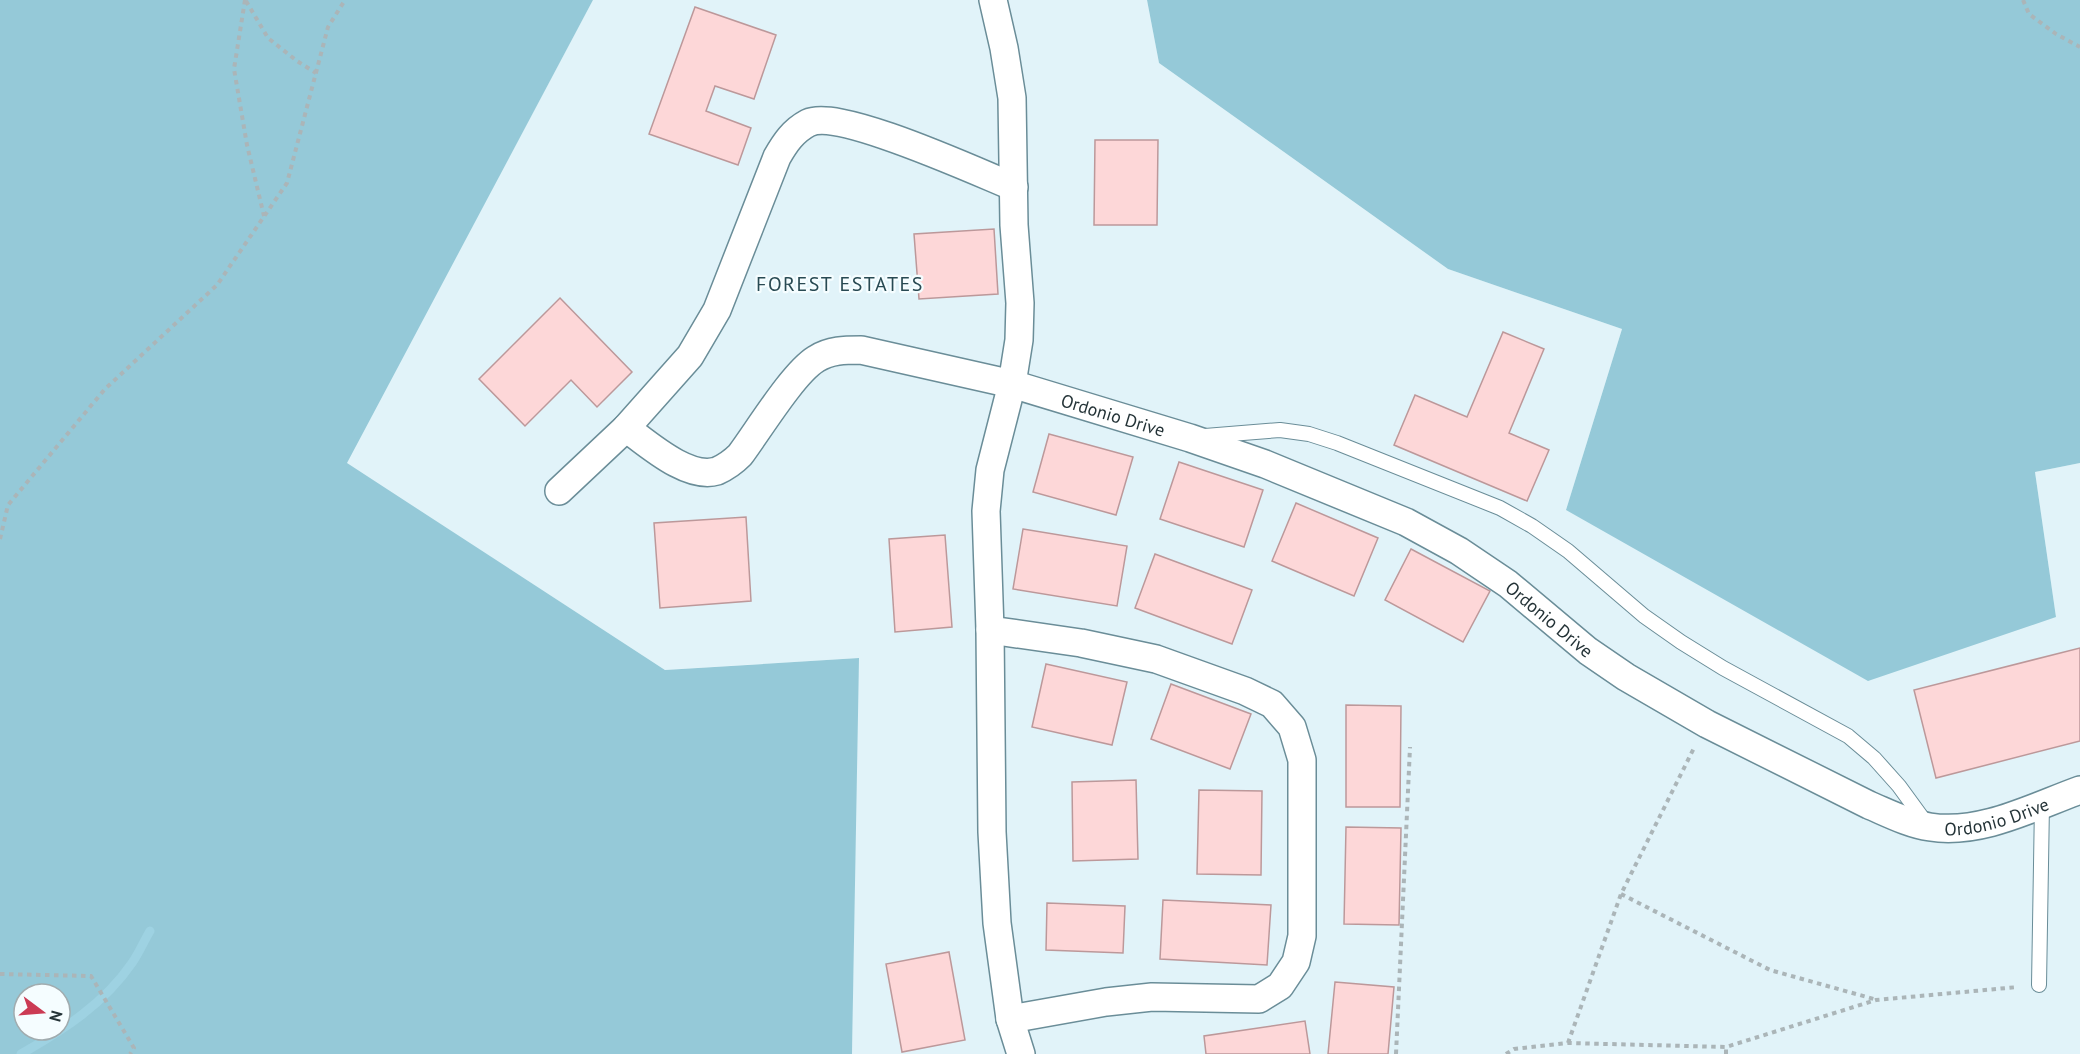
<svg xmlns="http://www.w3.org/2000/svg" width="2080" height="1054" font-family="'PT Sans',sans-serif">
	<rect width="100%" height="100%" fill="#f5fdff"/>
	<path fill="#e1f3f9" d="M593 0H1147L1159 63 1448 269 1622 329 1566 510 2056 617 2035 472 2080 463V1054H852L858 658 665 670 346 463Z"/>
	<path fill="#95c9d8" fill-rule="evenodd" d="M0 0H593L347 463 665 670 859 658 852 1054H0ZM24 994H60V1030H24Z
		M1147 0H2080V463L2035 472 2056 617 1868 681 1566 510 1622 329 1448 269 1159 63Z"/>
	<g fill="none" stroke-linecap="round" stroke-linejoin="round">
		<path stroke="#9ed2e2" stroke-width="9" d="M21 1054C63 1030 104 1004 132 963 139 953 144 941 150 931"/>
	</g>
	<path fill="#fdd7d8" stroke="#bc989a" stroke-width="1.5" d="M695 7 776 35 754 99 715 86 706 111 751 128 738 165 649 134Z
		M1095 140H1158L1157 225H1094Z
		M994 229 998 294 919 299 914 234Z
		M560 298 632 372 597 407 571 380 525 426 479 379Z
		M1503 332 1544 349 1509 433 1549 450 1527 501 1394 445 1415 395 1467 417Z
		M1049 434 1133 457 1116 515 1033 492Z
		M1179 462 1263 490 1244 547 1160 519Z
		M1296 503 1378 538 1354 596 1272 561Z
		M746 517 751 601 660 608 654 523Z
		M1023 529 1127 546 1117 606 1013 589Z
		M945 535 952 627 895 632 889 539Z
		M1411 549 1490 591 1463 642 1385 600Z
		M1155 554 1252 590 1232 644 1135 608Z
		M2080 648V741L1936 778 1914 690Z
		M1046 664 1127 682 1112 745 1032 727Z
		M1171 684 1251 714 1230 769 1151 739Z
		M1346 705 1401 706 1400 807H1346Z
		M1136 780 1138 859 1073 861 1072 782Z
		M1199 790 1262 791 1261 875 1197 874Z
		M1346 827 1401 828 1399 925 1344 924Z
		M1163 900 1271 905 1267 965 1160 959Z
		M1047 903 1125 906 1123 953 1046 950Z
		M949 952 965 1040 902 1052 886 964Z
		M1335 982 1394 987 1388 1054H1328Z
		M1305 1021 1310 1054H1206L1204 1036Z"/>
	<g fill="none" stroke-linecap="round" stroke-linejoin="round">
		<g stroke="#6a8d98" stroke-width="16">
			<path id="lane" d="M1205 436 1280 430 1309 434 1337 443 1500 508 1532 526 1568 551 1644 616 1681 642 1723 668 1848 736 1874 758 1899 786 1926 823
				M2039 985 2042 804"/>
		</g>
		<g stroke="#6a8d98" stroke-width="30">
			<g id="street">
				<path d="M993 0 1004 48 1012 98 1014 225 1020 303 1019 340 1012 384 990 470 986 511 990 630 992 832 997 923 1010 1019 1021 1054"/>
				<path id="s1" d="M626 428C648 444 688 480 717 471 726 467 733 462 740 455 758 431 793 373 816 359 830 350 845 350 861 350L1012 384 1190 438 1265 464 1406 522 1459 551 1508 584 1588 651 1626 677 1707 724 1869 805C1888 813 1909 824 1930 827 1981 835 2033 807 2080 790"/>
				<path d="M559 491 626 428 690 356 717 310 777 157C785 143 793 131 808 123 839 108 977 172 1014 187"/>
				<path d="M990 630 1081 643 1156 659 1245 691 1272 704 1292 727 1302 760V936L1296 962 1280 986 1259 999 1152 997 1106 1002 1010 1019"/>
			</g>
		</g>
		<path stroke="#abb5b8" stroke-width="4" stroke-dasharray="4.5 4.5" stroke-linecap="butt" d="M245 0 234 69 247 145 264 216
			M2023 0 2029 14 2056 34 2080 47
			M246 1 268 38 297 61 316 73
			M0 539 8 505 105 389 217 285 287 183 328 27 345 0
			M1621 894 1770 970 1874 999
			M0 974 91 976 134 1048 130 1054
			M1568 1043 1621 894 1694 748
			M1396 1054 1410 747
			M1506 1054 1514 1049 1568 1043 1726 1047 1876 1000 2018 987
			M1726 1054V1047"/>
		<use href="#lane" stroke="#fff" stroke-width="14"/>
		<use href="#street" stroke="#fff" stroke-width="27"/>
	</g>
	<g text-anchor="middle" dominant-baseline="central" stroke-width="4.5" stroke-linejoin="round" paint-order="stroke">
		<g font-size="18" fill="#243337" stroke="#f5fdff">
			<text stroke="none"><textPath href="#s1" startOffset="562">Ordonio Drive</textPath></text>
			<text stroke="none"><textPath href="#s1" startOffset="1048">Ordonio Drive</textPath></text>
			<text stroke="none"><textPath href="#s1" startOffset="1552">Ordonio Drive</textPath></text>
		</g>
		<g font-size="20" letter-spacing="1.5" fill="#284a53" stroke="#f5fdff">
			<text x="840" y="284">FOREST ESTATES</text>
		</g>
	</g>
	<g transform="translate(42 1012) rotate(106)"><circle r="28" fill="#f5fdff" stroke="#a1acaf" stroke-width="1.5"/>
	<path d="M0-4.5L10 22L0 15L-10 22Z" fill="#cb3b54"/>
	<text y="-9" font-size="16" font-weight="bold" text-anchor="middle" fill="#243337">N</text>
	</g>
</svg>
